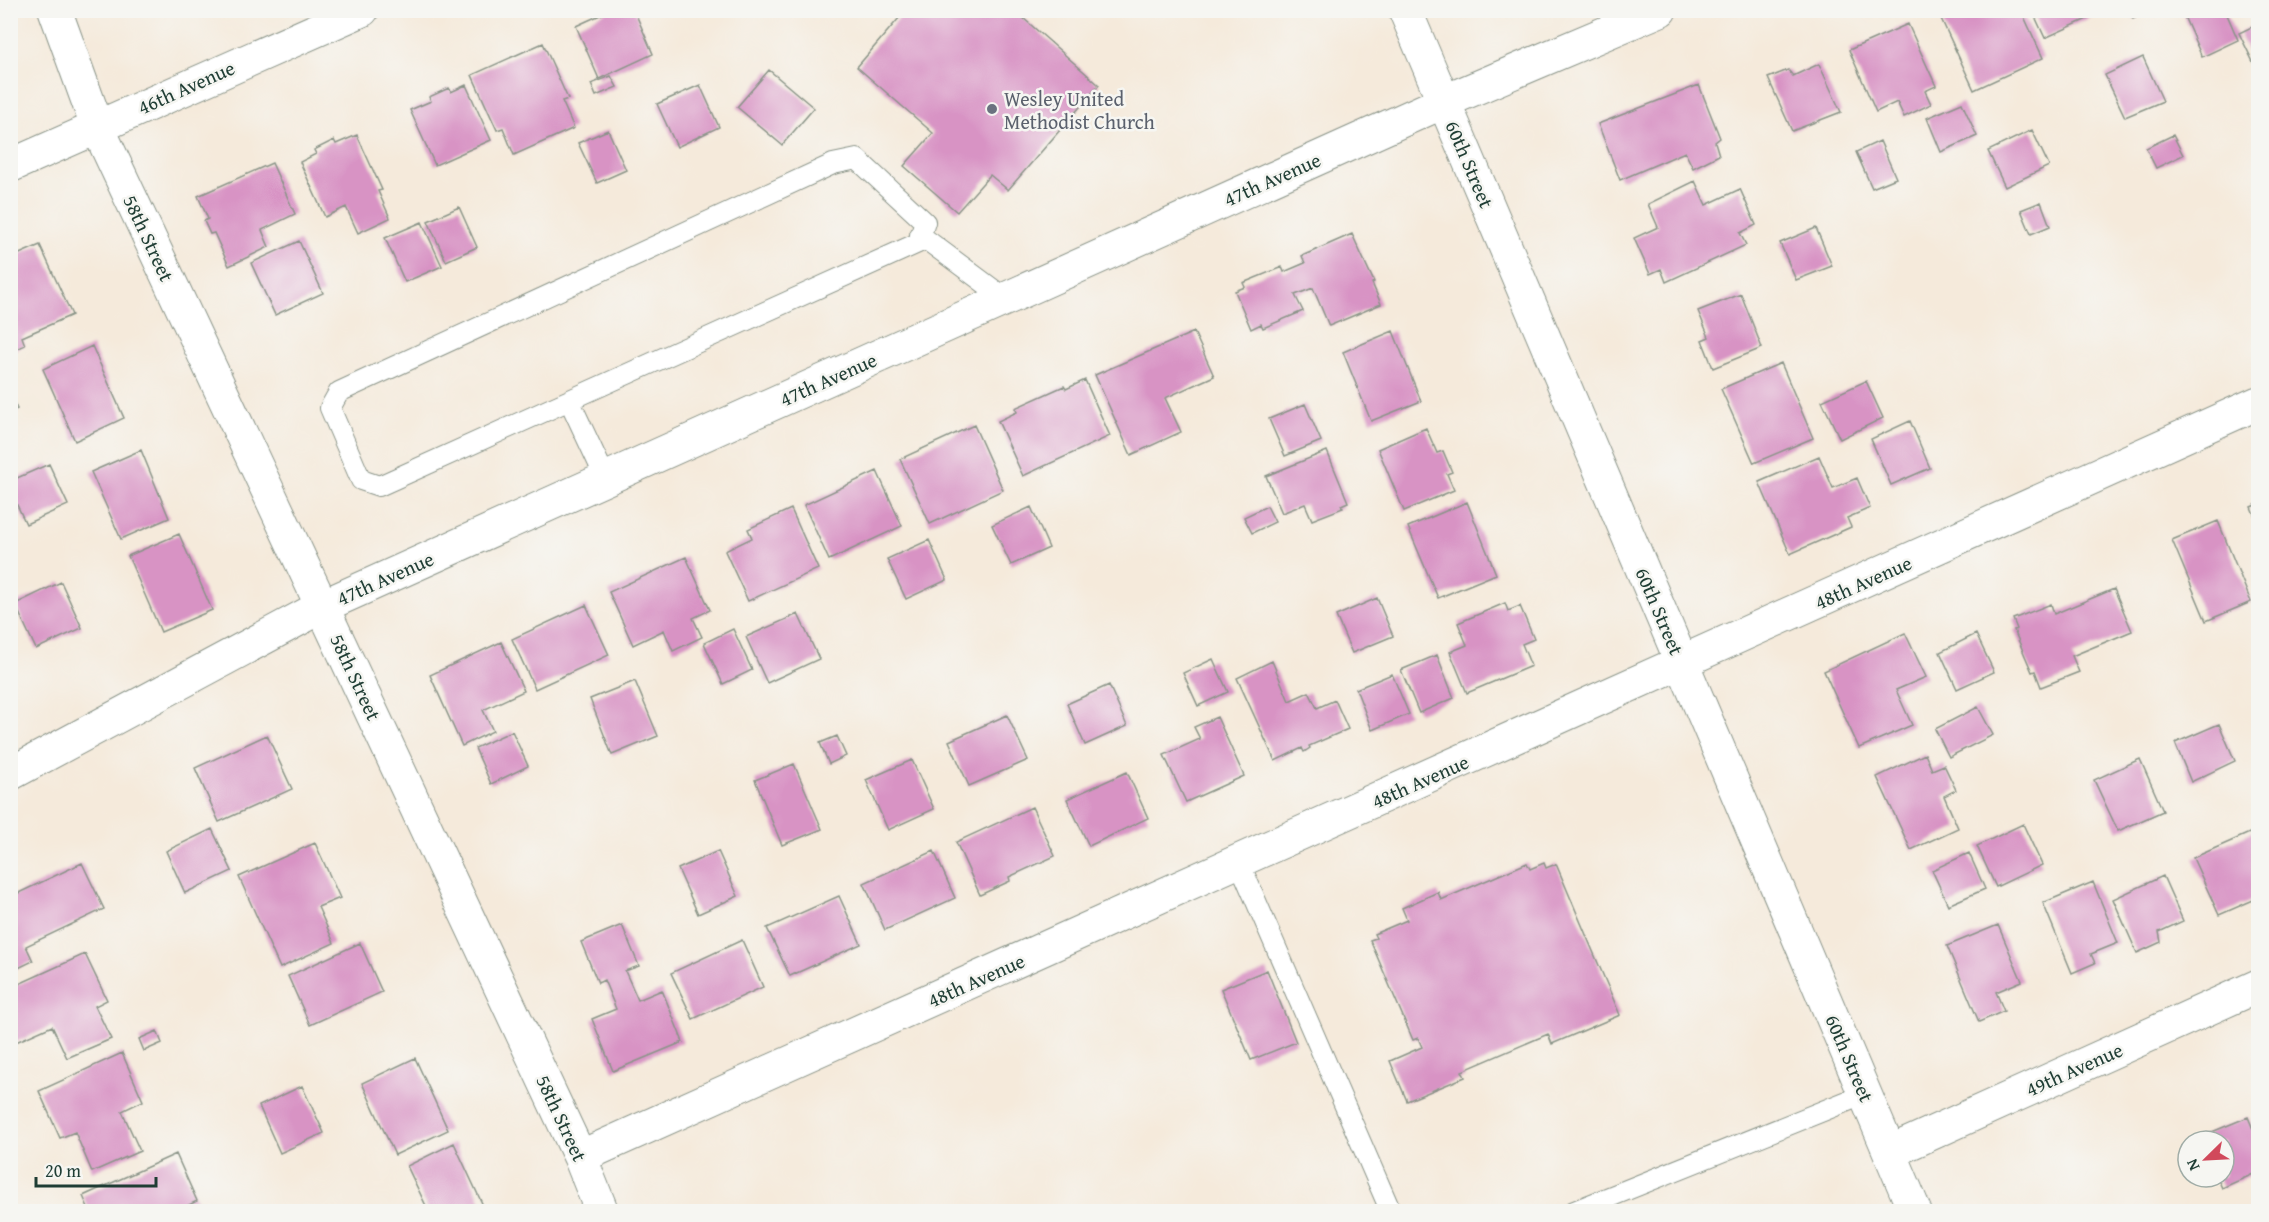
<svg xmlns="http://www.w3.org/2000/svg" width="2269" height="1222" font-family="'Gentium Book Plus',serif">
	<rect width="100%" height="100%" fill="#f6f6f2"/>
	<filter id="ink" filterUnits="userSpaceOnUse"><feTurbulence type="fractalNoise" baseFrequency=".0167" numOctaves="2"/><feDisplacementMap in="SourceGraphic" scale="12" xChannelSelector="R" yChannelSelector="G"/><feConvolveMatrix kernelMatrix="1 2 1 2 8 2 1 2 1" color-interpolation-filters="sRGB"/></filter>
	<filter id="wash" filterUnits="userSpaceOnUse"><feTurbulence type="fractalNoise" baseFrequency=".008" numOctaves="4" result="noise"/><feDisplacementMap in="SourceGraphic" scale="24" xChannelSelector="R" yChannelSelector="G"/><feGaussianBlur stdDeviation="1.35" result="paint"/><feColorMatrix in="noise" values="0 0 0 0 0 0 0 0 0 0 0 0 0 0 0 0 0 1.4 0 .05"/><feComposite in="paint" operator="in"/></filter>
	<g filter="url(#wash)">
		<rect width="100%" height="100%" fill="#f5eadb"/>
		<g id="blocks">
			<path fill="#d893c4" d="M611 10H634L653 54 599 79 576 26Z
				M906 10H1014L1099 85 1008 190 990 175 957 212 904 166 933 133 857 67Z
				M1941 10H2021L2043 58 1974 90 1938 12Z
				M2032 10H2107L2045 38Z
				M2129 10H2151L2133 19Z
				M2190 10H2225L2238 40 2202 57 2183 14Z
				M1908 24 1936 86 1925 91 1931 104 1904 117 1897 102 1876 112 1849 50Z
				M2258 24V69L2257 70 2239 33Z
				M543 43 568 99 562 101 574 128 514 155 503 128 497 130 472 75Z
				M2143 57 2163 101 2125 117 2105 75Z
				M1819 64 1841 112 1792 131 1768 78 1788 70 1793 76Z
				M769 70 814 108 782 145 737 107Z
				M611 76 617 87 596 96 591 84Z
				M466 85 491 140 435 165 410 110 431 101 429 97 449 88 451 92Z
				M700 85 719 127 677 147 657 104Z
				M1699 85 1720 138 1715 142 1719 155 1693 168 1685 152 1620 180 1598 124Z
				M1962 103 1977 136 1941 152 1927 118Z
				M608 130 626 170 597 183 578 143Z
				M2032 130 2049 166 2005 187 1988 151Z
				M357 135 382 190 378 191 390 218 358 233 346 207 325 217 300 162 316 154 314 150 334 140 336 144Z
				M2173 135 2183 155 2156 168 2146 148Z
				M1880 141 1896 178 1872 188 1856 152Z
				M272 163 295 214 262 230 269 247 229 266 214 233 210 234 204 221 208 219 198 196Z
				M1695 181 1706 205 1740 189 1756 225 1740 233 1746 245 1666 282 1661 269 1650 274 1634 238 1658 227 1648 204Z
				M2041 202 2050 226 2031 234 2021 210Z
				M459 207 477 247 446 261 428 221Z
				M422 222 442 266 405 282 385 238Z
				M1816 228 1832 266 1796 280 1780 243Z
				M1352 234 1374 282 1372 283 1381 304 1329 326 1313 288 1295 295 1303 311 1263 328 1261 324 1251 329 1235 291 1245 287 1243 283 1282 267 1284 272 1305 263 1302 256Z
				M299 241 323 293 275 315 251 263Z
				M40 245 72 315 22 337 25 345 10 352V258Z
				M1741 294 1762 348 1713 368 1702 340 1709 337 1698 311Z
				M1393 331 1421 401 1371 421 1343 352Z
				M1194 332 1214 376 1165 398 1181 432 1131 455 1095 375Z
				M92 346 124 418 75 441 43 369Z
				M1781 363 1813 438 1754 463 1721 389Z
				M1085 380 1110 436 1023 476 998 421 1017 412 1015 408 1064 386 1066 389Z
				M1866 381 1883 418 1840 439 1822 401Z
				M10 394 17 409 10 412Z
				M1305 404 1321 441 1285 456 1269 419Z
				M1910 421 1930 468 1891 485 1871 439Z
				M974 425 1003 490 930 524 900 459Z
				M1426 428 1437 453 1443 451 1452 472 1447 474 1454 490 1404 511 1378 449Z
				M141 450 169 518 121 539 91 472Z
				M1327 451 1348 502 1341 505 1343 508 1312 520 1305 504 1282 513 1266 476Z
				M1819 456 1833 488 1857 478 1870 508 1847 518 1851 527 1790 554 1759 482Z
				M49 464 68 505 26 524 10 490V481Z
				M877 471 902 526 829 560 804 505Z
				M1467 502 1496 574 1438 598 1408 527Z
				M2258 504V524L2251 507Z
				M1267 506 1275 522 1252 533 1244 517Z
				M1031 507 1049 548 1011 565 992 525Z
				M791 509 818 569 748 601 725 551 752 538 748 529Z
				M2218 521 2251 602 2206 621 2172 540Z
				M179 534 212 610 161 632 128 556Z
				M929 540 947 580 906 599 887 559Z
				M686 557 710 610 693 618 702 637 673 651 664 630 633 645 609 592Z
				M61 582 82 628 36 649 15 604Z
				M2114 589 2132 631 2072 656 2079 672 2041 687 2035 671 2032 672 2014 630 2017 629 2013 619 2051 604 2054 614Z
				M1377 598 1393 636 1352 653 1336 616Z
				M1505 603 1508 611 1520 606 1534 639 1522 644 1531 666 1467 693 1450 652 1467 645 1458 623Z
				M586 605 609 655 535 689 512 639Z
				M798 614 819 659 767 683 746 637Z
				M733 629 752 670 723 684 704 643Z
				M1905 633 1926 677 1896 690 1912 725 1859 748 1824 671Z
				M1976 634 1994 672 1957 689 1940 652Z
				M501 642 524 691 483 710 493 731 462 746 430 675Z
				M1437 655 1454 698 1419 713 1401 670Z
				M1213 659 1228 692 1198 706 1183 673Z
				M1272 661 1289 701 1309 692 1317 708 1335 700 1348 729 1309 746 1310 748 1304 752 1302 748 1275 761 1237 678Z
				M1392 674 1409 714 1372 730 1356 689Z
				M635 681 658 736 612 755 590 699Z
				M1109 685 1127 726 1085 745 1067 704Z
				M1978 707 1993 735 1949 757 1935 729Z
				M1007 715 1028 760 969 786 949 741Z
				M1217 717 1244 776 1186 802 1164 755 1200 739 1194 727Z
				M2219 724 2235 761 2191 782 2175 743Z
				M512 731 528 766 491 784 475 748Z
				M267 735 292 789 219 822 195 768Z
				M837 736 846 756 829 764 820 743Z
				M1925 754 1932 770 1944 765 1956 790 1944 796 1958 828 1911 850 1877 777Z
				M2140 759 2163 811 2118 831 2094 780Z
				M912 760 934 809 888 830 866 780Z
				M794 764 822 829 782 845 755 780Z
				M1127 772 1148 818 1089 846 1067 799Z
				M1032 807 1055 856 1009 877 1010 881 980 895 956 842Z
				M2023 824 2042 865 1996 887 1977 846Z
				M212 829 232 871 185 893 166 851Z
				M2254 831 2258 841V898L2219 915 2193 858Z
				M315 843 340 898 318 907 334 943 280 968 239 877Z
				M718 851 738 896 698 914 678 869Z
				M934 851 955 898 885 930 864 883Z
				M1969 853 1985 889 1948 905 1932 870Z
				M82 863 104 909 26 946 33 961 10 972V897Z
				M1527 863 1530 869 1544 863 1546 868 1556 864 1620 1015 1552 1044 1548 1034 1462 1071 1465 1077 1407 1101 1390 1061 1422 1047 1418 1038 1413 1040 1370 940 1376 938 1374 934 1407 920 1402 908 1438 892 1441 900Z
				M2163 876 2183 921 2159 932 2161 942 2137 953 2113 899Z
				M2093 882 2118 943 2091 954 2095 963 2072 973 2043 903Z
				M839 896 861 944 790 976 767 928Z
				M622 925 639 966 625 971 638 1000 662 990 683 1042 613 1071 592 1019 616 1009 604 980 598 983 581 942Z
				M1998 925 2022 981 1996 992 2004 1011 1979 1022 1947 946Z
				M742 940 763 987 693 1019 671 973Z
				M360 943 382 992 310 1025 288 976Z
				M85 954 107 1000 95 1006 111 1039 67 1058 52 1026 16 1042 10 1029V988Z
				M1267 970 1296 1042 1251 1060 1221 989Z
				M157 1031 162 1043 144 1051 139 1039Z
				M122 1053 143 1101 122 1111 140 1151 92 1172 75 1132 60 1138 39 1091Z
				M415 1058 448 1130 395 1155 362 1083Z
				M302 1086 324 1133 280 1153 259 1106Z
				M2248 1117 2258 1141V1172L2222 1188 2217 1177H2224V1141H2202L2200 1137Z
				M454 1143 486 1212H429L407 1166Z
				M176 1154 197 1201 187 1206 189 1212H90L83 1196Z"/>
		</g>
	</g>
	<g filter="url(#ink)">
		<use href="#blocks" fill-opacity="0" stroke="#8a9488" stroke-width="1.5"/>
		<g fill="none" stroke-linecap="round" stroke-linejoin="round">
			<g stroke="#8a9488" stroke-width="22">
				<path id="service" d="M857 159 925 222 918 243 379 486 361 480 330 408 339 392 833 164Z
					M920 235 1006 299
					M570 402 606 479
					M1239 862 1391 1212
					M1572 1212 1865 1094"/>
			</g>
			<g stroke="#8a9488" stroke-width="35">
				<path id="minor" d="M55 10 97 126 580 1157 602 1212
					M10 166 362 10
					M10 774 323 606 1443 102 1660 10
					M1890 1152 2258 986
					M580 1157 2258 403"/>
			</g>
			<g stroke="#8a9488" stroke-width="35">
				<path id="tertiary" d="M1405 10 1915 1212"/>
			</g>
			<use href="#service" stroke="#fff" stroke-width="20"/>
			<use href="#minor" stroke="#fff" stroke-width="33"/>
			<use href="#tertiary" stroke="#fff" stroke-width="33"/>
		</g>
	</g>
	<circle fill="#6b7280" stroke="#f6f6f2" stroke-width="2" cx="992" cy="109" r="6"/>
	<g text-anchor="middle" dominant-baseline="central" stroke-width="5" stroke-linejoin="round" paint-order="stroke">
		<g font-size="20" fill="#1f3d34" stroke="#f6f6f2">
			<text transform="translate(186 87) rotate(-24)">46th Avenue</text>
			<text transform="translate(1470 164) rotate(67)">60th Street</text>
			<text transform="translate(1272 179) rotate(-24)">47th Avenue</text>
			<text transform="translate(149 238) rotate(65)">58th Street</text>
			<text transform="translate(828 379) rotate(-24)">47th Avenue</text>
			<text transform="translate(385 578) rotate(-24)">47th Avenue</text>
			<text transform="translate(1863 582) rotate(-24)">48th Avenue</text>
			<text transform="translate(1660 611) rotate(67)">60th Street</text>
			<text transform="translate(356 677) rotate(65)">58th Street</text>
			<text transform="translate(1420 781) rotate(-24)">48th Avenue</text>
			<text transform="translate(976 980) rotate(-24)">48th Avenue</text>
			<text transform="translate(1850 1058) rotate(67)">60th Street</text>
			<text transform="translate(2074 1069) rotate(-24)">49th Avenue</text>
			<text transform="translate(562 1118) rotate(65)">58th Street</text>
		</g>
		<g font-size="20" fill="#5b616d" stroke="#f6f6f2" text-anchor="start">
			<text x="1004" y="98">Wesley United<tspan x="1004" dy="23">Methodist Church</tspan></text>
		</g>
	</g>
	<rect width="2269" height="1222" fill="none" stroke="#f6f6f2" stroke-width="36"/>
	<g transform="translate(2206 1159) rotate(246)"><circle r="28" fill="#f6f6f2" stroke="#a0aca6" stroke-width="1.5"/>
	<path d="M0-4.5L10 22L0 15L-10 22Z" fill="#d1495b"/>
	<text y="-9" font-size="16" font-weight="bold" text-anchor="middle" fill="#1f3d34">N</text>
	</g>
	<path d="M36 1177v9h120v-9" fill="none" stroke="#1f3d34" stroke-width="3"/>
	<text x="45" y="1177" font-size="18" fill="#1f3d34" stroke="#f6f6f2" stroke-width="4.5" paint-order="stroke">20 m</text>
</svg>
